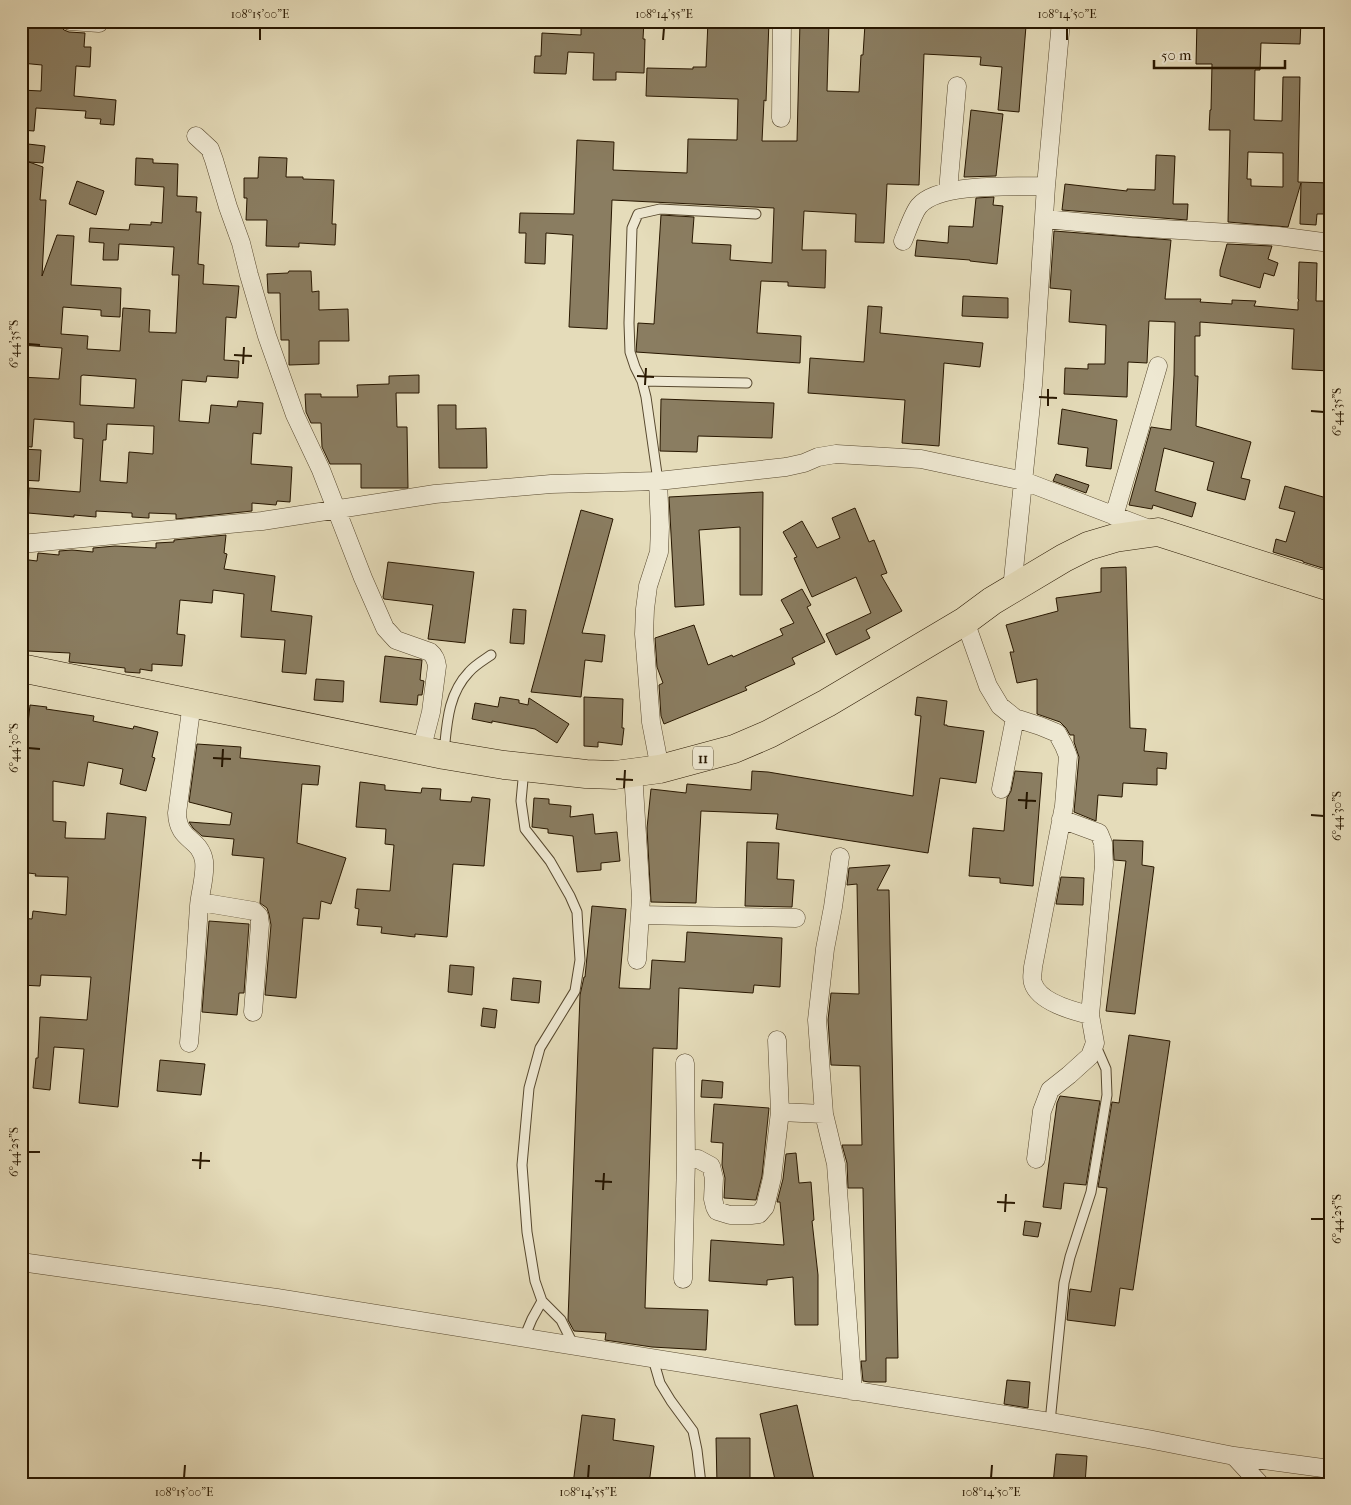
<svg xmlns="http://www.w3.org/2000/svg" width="1351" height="1505" font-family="'IM FELL French Canon',serif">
	<rect width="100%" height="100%" fill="#e5dcba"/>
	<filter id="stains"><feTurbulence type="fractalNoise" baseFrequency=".004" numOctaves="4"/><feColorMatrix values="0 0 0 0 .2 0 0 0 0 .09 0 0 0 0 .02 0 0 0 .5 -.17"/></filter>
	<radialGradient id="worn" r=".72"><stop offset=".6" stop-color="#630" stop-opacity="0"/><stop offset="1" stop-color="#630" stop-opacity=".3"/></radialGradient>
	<path fill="#8a7d61" stroke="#281700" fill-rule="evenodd" d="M581 21H644L643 39H645L644 73 616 72V80H593L594 53 568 52 566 74 534 73 535 56H541L542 33 581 35Z
		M708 21H769L766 101 764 100 762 141H797L800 21H829L827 91 859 92 861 55H863L865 24 904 25V21H997V25L1026 26 1019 112 998 110 1002 67 980 65 981 57 924 54 919 185 887 184 884 243 855 242 856 214 804 211 802 250H826L825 288 788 286V282L761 281 757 333 801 336 800 363 636 352 638 323 654 324 661 215 694 217 692 243 731 245 730 260 772 263 774 208 612 200 607 329 569 327 573 235 546 233 545 264 525 263 526 233H519L520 213 574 214 577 140 614 142 613 170 687 173 688 139 737 140 738 99 646 96 647 68 693 69V67H706Z
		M1197 21H1301L1300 44 1261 43 1260 70H1255L1254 120 1282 121 1283 77H1300L1298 182 1330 183 1329 214H1317L1316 225 1300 224 1301 183 1288 227 1228 222 1230 130H1209L1210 110H1211L1212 64H1196ZM1248 152 1283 153V187L1251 186V179H1247Z
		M21 24 61 27 64 30 69 32 85 33 84 47H91L90 67 76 66 74 96 116 100 114 125 100 124 101 119 85 118 86 111 36 108 34 131 21 130V90L41 91 42 65 21 63Z
		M971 110 1003 114 996 176 964 177Z
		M28 144 45 146 43 163 29 162 43 167 40 200H46L42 276 57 235 74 236 71 285 121 288 120 317 101 316V310L63 307 61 334 88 336 87 349 120 351 123 308 150 310 149 332 176 333 179 275H172L174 247 119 244 118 260H103L104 243 89 242 90 228 129 230 130 224 151 225V222L162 223 164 187 135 185 136 158 153 159V163L178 164 177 196 197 197 196 212H201L198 264 204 265 203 284 239 286 236 318 226 317 224 360 239 361 238 378 207 376 206 382 182 380 179 421 209 423 211 405 237 407 238 401 263 403 261 434 253 433 251 464 292 467 290 502 277 501 276 505 252 503V511L176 519V514L149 513V518L132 517V513L96 511V517L74 515V517L28 513 29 488 80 492 83 439 74 438V422L34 419 32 447 21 446V377L59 379 62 348 21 345V199H23ZM83 375 136 379 134 408 80 405 81 376ZM107 424 154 426 153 454 129 452 127 483 100 481 103 440H106Z
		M1156 155 1175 156 1173 204H1188L1187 220 1062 210 1065 184 1127 191V189L1155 190Z
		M259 157 287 158 286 177H303V179L334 180 332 224H336L335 245 299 243V247L266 246 267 220H246L247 198H244V178H258Z
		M77 181 104 191 96 215 69 204Z
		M994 197 993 205 1003 206 997 264 970 261V260L915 256 917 240 948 243 949 226 973 227 976 198Z
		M1054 231 1171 240 1165 299H1201L1200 302 1232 304V300L1256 301 1254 306 1298 310V302L1299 300 1298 299 1299 262 1317 263 1316 301H1330V371L1292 369 1294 329 1200 322V336H1195V376H1198L1196 426 1251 442 1241 478 1250 480 1245 500 1207 490 1214 462 1164 448 1155 491 1196 503 1192 517 1153 505 1152 509 1129 505 1151 427 1171 430 1174 375 1175 322 1149 321 1147 363 1128 362 1127 397 1064 394 1065 368 1088 369V364H1105L1106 325 1069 322 1071 290 1050 288Z
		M1227 244 1272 246 1268 259 1278 263 1274 276 1264 273 1260 288 1220 276V270Z
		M289 271H311L312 292 319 291V310L348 309 349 341H319V364L289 365V340H281L280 293H268L267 274 288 273Z
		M963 296 1008 298V318L962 316Z
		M868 306 882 307 880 333 983 343 980 367 944 363 939 446 902 443 905 400 808 393 810 358 864 362Z
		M419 375V393H396L397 427H407L408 488H361V464H330L322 447 321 423H311L306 412 305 394H321V397H358L357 385 389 384V376Z
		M661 399 774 403 772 438 698 436 697 452 660 451Z
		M438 405H456V429L486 428 487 468H439Z
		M1062 409 1117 420 1111 469 1086 466 1088 448 1058 444Z
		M21 449 41 450 39 481 21 480Z
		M1056 474 1089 485 1086 493 1053 481Z
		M1285 486 1330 499 1329 570 1303 562V561L1273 552 1276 539 1286 542 1295 512 1279 508Z
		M763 492 762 595H740V527L699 530 704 605 675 607 669 497Z
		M855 508 869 542 874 540 887 573 881 575 902 611 866 630 870 638 836 655 826 634 871 613 856 577 812 597 794 558 797 557 783 532 802 521 817 548 840 538 832 518Z
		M581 510 613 519 582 633 605 635 602 662 585 660 581 697 531 692Z
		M226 535 224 553 227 554 224 569 275 576 271 611 312 616 306 674 282 672 285 640 241 637 244 594 213 590 212 603 180 600 177 634 185 635 182 666 152 664V671L140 669V673L125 672V668L69 662 70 653 28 651V646H21V559L37 561 38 553 59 555V551L72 550 93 552V548L115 546 156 548V543L174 542V540Z
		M388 562 474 572 465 643 428 639 433 605 384 599 383 597Z
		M1126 567 1130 728 1146 729 1144 751 1167 753 1166 769 1157 768V785L1123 783 1122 797 1098 795 1096 821 1074 812 1079 757 1074 742V735H1070L1066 728 1060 722 1037 714V679L1017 683 1010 652H1014L1006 625 1058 611 1056 598 1101 592V568Z
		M802 589 811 605 807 607 825 642 792 658 795 664 745 687 747 690 664 724 661 716 659 685 663 683 657 667 655 638 694 625 708 665 732 655 733 657 783 635 780 629 794 623 781 600Z
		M513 609 526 610 524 644 510 643Z
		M385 656 422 660 420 680 424 681 422 695H418L417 705 380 702Z
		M316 679 344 681 343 702 314 700Z
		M500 697 519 700V703L528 705 529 698 569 724 557 743 535 729 492 721V723L472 719 475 703 498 707Z
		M584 697 623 699 622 728H624L622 745 598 742V747L584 746Z
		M917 697 947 701 944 725H947V726L984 731 976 783 940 778 928 853 776 829 778 814 701 811 696 903 651 902 647 828 651 789 686 793 687 784 751 790 752 771 768 772 913 796 921 716 915 715Z
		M30 705 47 707 46 709 94 716 93 721 133 729 134 726 158 732 152 757 155 758 146 791 120 784 123 769 88 762 84 786 53 781V821L66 822 65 838 105 839 107 813 146 817 118 1107 79 1103 84 1049 54 1047 50 1090 33 1088 36 1058H38L40 1017 87 1020 91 977 41 975 40 986 21 985V918L32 919 33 911 66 915 68 877 35 876 36 874 21 872V742H26Z
		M197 744 241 747 240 758 320 766 318 785 302 784 297 843 346 858 331 904 321 901 319 919 303 918 296 998 265 995 271 925 269 914 267 908 260 903 264 858 232 855 234 839 202 836 193 828 189 822 230 825 232 813 189 802Z
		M1015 771 1042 773 1033 886 1000 883V878L969 876 973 828 1004 831 1007 798 1011 791Z
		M360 782 385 785V790L421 793 422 788 441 789 440 800 471 802 472 797 490 799 484 866 453 864 447 937 415 934V937L381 933 382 927 357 925 359 909 355 908 357 889 390 891 394 845 385 844 386 829 356 827Z
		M534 798 549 799V804L571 806 570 817 593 814 595 834 617 832 620 861 601 863V870L577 872 573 836 548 833V829L532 827Z
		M1113 840 1143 841 1142 865 1154 867 1135 1014 1106 1011 1126 861 1114 860Z
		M747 842 779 843 777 879 794 880 792 907 745 906Z
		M890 865 877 890H889L898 1358H886V1382H869L863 1381 861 1361H866L863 1188H848L847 1163 842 1145H862L860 1066 831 1065 828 1020 831 993 859 994 857 884 847 885 849 868Z
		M1061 877 1084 878 1083 905 1056 904Z
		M592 906 626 909 619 988 650 989 652 960 685 962 687 932 782 938 780 987 754 985 753 993 679 988 677 1049 653 1048 645 1308 708 1310 706 1350 652 1347 605 1340 606 1333 574 1331 568 1320 580 995 584 977H585Z
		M209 921 249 924 244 993H239L237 1015 202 1012Z
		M450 965 474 967 472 995 448 992Z
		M513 978 541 981 539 1003 511 1000Z
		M483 1008 497 1010 495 1028 481 1026Z
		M1129 1035 1170 1041 1133 1290 1120 1288 1115 1326 1067 1320 1070 1289 1091 1292 1107 1188 1098 1187 1112 1102 1119 1103Z
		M160 1060 205 1064 201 1095 157 1091Z
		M702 1080 723 1082 722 1098 701 1097Z
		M1060 1096 1100 1101 1086 1185 1064 1183 1061 1209 1043 1207 1057 1103Z
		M714 1104 769 1108 762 1176 756 1200 724 1198 725 1178 722 1165 723 1143 711 1142Z
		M796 1153 799 1183 811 1182 814 1220 812 1221 818 1275V1325H795L793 1277 767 1280V1285L709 1281 711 1240 784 1245 780 1202H777L783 1179 786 1154Z
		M1025 1221 1041 1223 1038 1237 1023 1235Z
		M1007 1380 1030 1382 1028 1408 1004 1404Z
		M797 1405 815 1484H776L760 1414Z
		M582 1415 615 1419 613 1440 654 1446 649 1484H573Z
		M716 1438H750V1484H717Z
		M1056 1454 1087 1456 1085 1484H1053Z"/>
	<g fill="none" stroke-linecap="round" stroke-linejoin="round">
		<g stroke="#57482e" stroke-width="11">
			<path id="lane" d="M642 381 747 383
				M658 481 646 397 642 381 635 367 630 352 629 323 632 228 638 214 660 209 756 214
				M444 752C447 723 448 694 469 672 475 665 484 660 491 655
				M524 769 521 801 525 829 550 861 570 896 577 912 578 930 580 960 575 991 540 1048 529 1088 522 1165 527 1232 535 1281 542 1301 561 1320 574 1346
				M524 1338 532 1319 542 1301
				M653 1359 660 1383 671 1401 693 1431 697 1450 701 1484
				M1050 1422 1064 1283 1070 1257 1091 1192 1107 1095 1106 1069 1096 1046"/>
		</g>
		<g stroke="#57482e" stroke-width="19">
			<path id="street" d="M70 21 99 23
				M781 118 782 21
				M196 136 210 149 214 160 228 207 241 243 249 275 267 336 295 415 321 470 363 578 385 628 396 640 430 652C435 656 436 660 437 666L431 712 421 751
				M948 191 957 86
				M1045 219 1131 227 1278 236 1330 243
				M903 241C907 232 913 213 919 206 939 182 1016 187 1046 186
				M658 481 660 527 659 552 648 586 645 609 644 634 651 722 660 769
				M1114 516 1158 366
				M21 544 262 521 435 494 551 484 658 481 750 471 786 467 804 463 818 457 836 454 921 459 1024 481 1152 530
				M1012 589 1033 385 1046 186 1061 21
				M965 621 988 686 1000 706 1015 718 1040 726 1057 733 1064 746 1068 756 1064 806 1033 967C1033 972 1031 979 1033 983 1039 1002 1073 1011 1090 1015L1095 1043 1090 1056 1069 1075 1050 1090 1042 1111 1036 1159
				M633 772 641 898 637 960
				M1001 789 1015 718
				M1061 819 1099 833 1103 843 1104 865 1090 1015
				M840 857 833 907 825 949 817 1020 824 1114 836 1164 853 1391
				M200 902 254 911 259 916 260 924 253 1012
				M640 915 796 918
				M189 1043C193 997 196 952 199 906 200 892 206 875 204 861 200 837 178 842 177 813L192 703
				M685 1063 686 1160
				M780 1112 824 1114
				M21 1262 277 1298 1050 1422 1148 1439 1234 1456 1330 1469
				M683 1279 686 1160 698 1159 711 1166 714 1178 713 1199 715 1207 717 1211 730 1215H751L759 1214 765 1207 772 1178 780 1112 777 1040
				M1234 1456 1260 1484"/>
		</g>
		<g stroke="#281700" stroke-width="29">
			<path id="highway" d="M21 668 444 755 504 765 586 774 615 775 660 769 734 749 769 734 827 703 965 621 992 601 1064 558 1088 546 1115 538 1158 532 1330 587"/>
		</g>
		<use href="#lane" stroke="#eee8d2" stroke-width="9"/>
		<use href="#street" stroke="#eee8d2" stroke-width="18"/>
		<use href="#highway" stroke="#e5dcba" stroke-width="28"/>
	</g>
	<path fill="none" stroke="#281700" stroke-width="2" d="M260 40V28M663 40 664 28M1067 40V28M28 344 40 345M234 355 252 356M243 364 244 347M637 376 654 377M645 385 646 368M1039 397 1057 398M1048 406V389M1311 411 1324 412M28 748 40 749M213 758 231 759M222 767 223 749M616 779 633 780M624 788 625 770M1018 800 1036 801M1026 809 1027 792M1311 815 1324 816M28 1152H40M192 1160 210 1161M200 1169 201 1152M595 1181 612 1182M603 1190 604 1173M997 1202 1015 1203M1005 1212 1006 1194M1311 1219H1324M184 1478 185 1465M588 1478 589 1465M991 1478 992 1465"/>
	<g text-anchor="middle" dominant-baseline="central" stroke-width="4" stroke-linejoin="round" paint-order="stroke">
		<rect fill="#eee8d2" stroke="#63563f" stroke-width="1" x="693" y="746.5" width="20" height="23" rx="4"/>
		<g font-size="14" font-weight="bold" fill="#281700">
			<text x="703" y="758">11</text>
		</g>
	</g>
	<rect width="1351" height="1505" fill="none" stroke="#e5dcba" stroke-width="55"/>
	<path d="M1154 60v8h131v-8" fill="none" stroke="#281700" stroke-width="2.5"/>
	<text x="1161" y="60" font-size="15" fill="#281700" stroke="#eee8d2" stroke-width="4" paint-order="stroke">50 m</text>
	<rect x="28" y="28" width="1296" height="1450" fill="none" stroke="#281700" stroke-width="2"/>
	<g font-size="12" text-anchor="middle" fill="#281700">
		<text x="260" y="18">108°15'00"E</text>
		<text x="664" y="18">108°14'55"E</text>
		<text x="1067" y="18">108°14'50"E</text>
		<text transform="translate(14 344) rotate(-90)" y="4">6°44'35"S</text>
		<text transform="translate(1337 412) rotate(-90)" y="4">6°44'35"S</text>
		<text transform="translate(14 748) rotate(-90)" y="4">6°44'30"S</text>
		<text transform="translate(1337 816) rotate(-90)" y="4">6°44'30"S</text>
		<text transform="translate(14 1152) rotate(-90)" y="4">6°44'25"S</text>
		<text transform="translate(1337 1219) rotate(-90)" y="4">6°44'25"S</text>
		<text x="184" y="1496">108°15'00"E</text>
		<text x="588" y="1496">108°14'55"E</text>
		<text x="991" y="1496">108°14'50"E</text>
	</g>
	<rect width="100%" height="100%" filter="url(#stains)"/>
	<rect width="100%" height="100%" fill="url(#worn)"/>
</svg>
